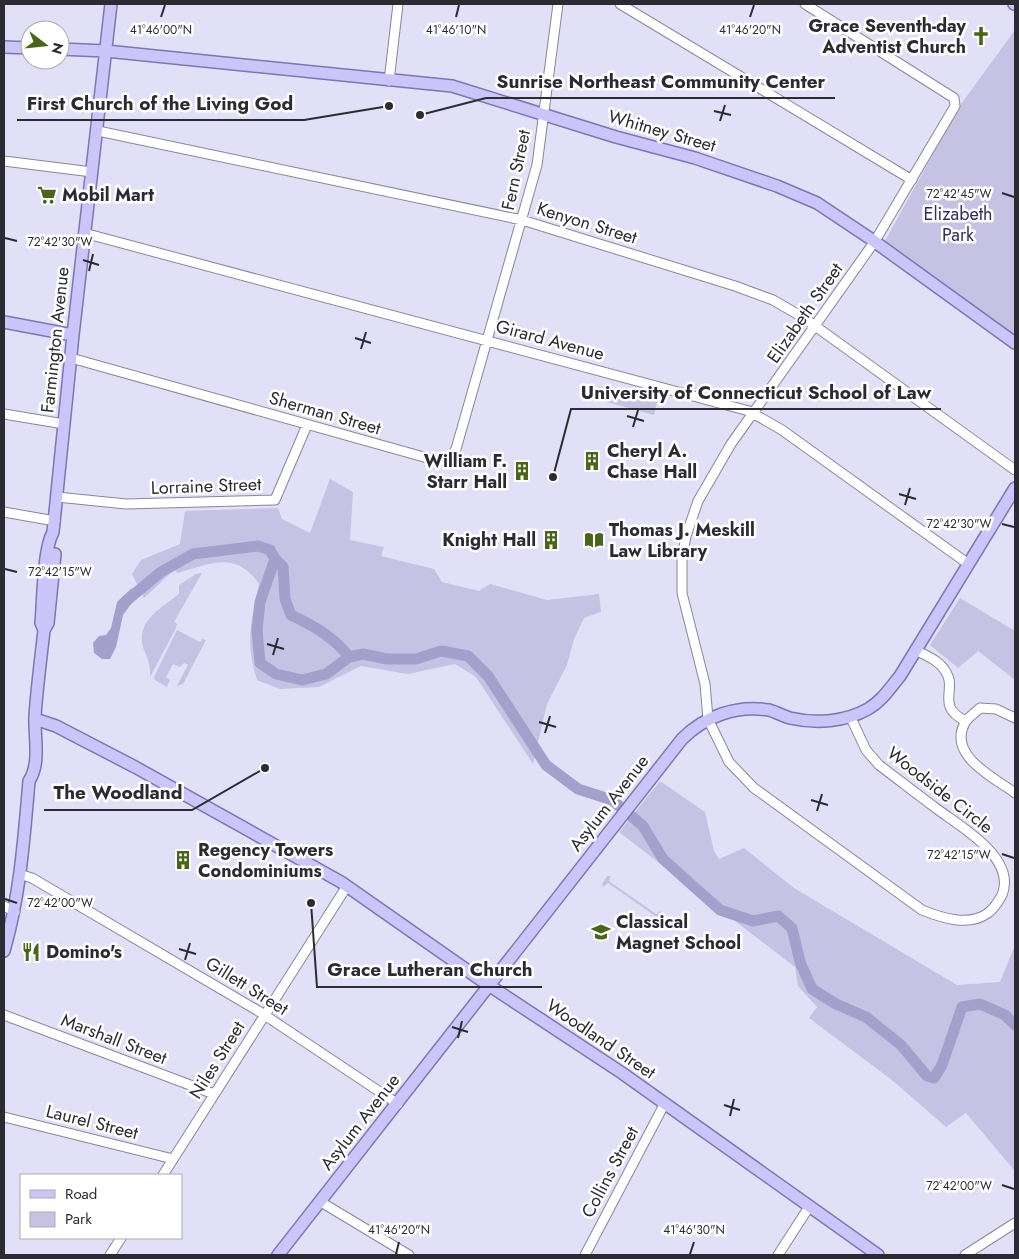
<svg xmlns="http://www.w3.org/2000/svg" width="1019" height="1259" font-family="Jost,sans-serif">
	<rect width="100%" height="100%" fill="#e2e0f6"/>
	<path fill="#c5c2e4" d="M1015 30V336L885 241 959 107Z
		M599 386 657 402 654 415 596 399Z
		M330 479 353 492 350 540 384 547 381 556 434 569 442 582 479 591 490 584 547 600 599 594 601 612 584 618 574 639 567 665 547 704 533 764 476 677 455 664 408 674 361 666 319 687 280 689 257 680C245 641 251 622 259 584 236 550 210 564 178 573L174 570 144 598 132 574 141 560 180 544 185 511 278 508 282 519 310 533Z
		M202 573 174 622 177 624 175 630 150 677C151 667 148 659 144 650 134 622 160 609 179 594V585L196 574Z
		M960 598 1015 631V680L978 651 958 668 930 645Z
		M177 630 200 642 202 639 206 640 183 684 177 686 188 665 184 663 180 667 173 664 166 677 170 680 167 687 155 680 154 677Z
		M660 781 705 812 714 851 719 859 744 848 794 888 957 985 1000 982 1015 945V1171L966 1113 946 1127 892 1080 809 1018 817 1007 798 986 795 967 619 832Z
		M607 876H611L609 881 656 914 661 911 662 915 658 921 654 922 655 916 608 883 603 887 602 884Z"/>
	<path fill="#a4a0cc" d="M132 588 137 596 123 615 116 647 110 659H102L94 653 93 643 99 636 106 635 111 628 117 602Z"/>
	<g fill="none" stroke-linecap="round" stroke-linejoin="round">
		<path stroke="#a4a0cc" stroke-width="11" d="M275 559 283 567 285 599 291 615C314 626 334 637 349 657
			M126 601 161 572 193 554 258 546 270 550 275 559 260 602 257 630 260 663 276 674 302 680 326 674 349 657 363 654 387 659H416L441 651 468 656 488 676 546 765 578 789 612 800 643 826 663 859 720 910 753 921 778 916 792 928 800 962 812 989 836 1004 866 1017 901 1045 927 1076 934 1078 942 1065 962 1007 980 1004 1005 1015 1015 1025"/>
		<g stroke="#88879a" stroke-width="11">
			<path id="minor" d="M620 4 912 180
				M805 4 954 98 955 106 875 241 731 444 698 501 686 536 682 558V593L705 684 708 719 729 762 754 788 922 910C942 918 969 927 988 913 995 908 998 902 1002 895 1017 858 961 827 937 809 918 795 899 780 879 765L866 750 851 718
				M389 81 398 4
				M98 131 522 220 735 286 773 300 804 318 1015 470
				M4 161 92 172
				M84 233 749 411 782 430 967 563
				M71 358 438 461 450 458 456 449 537 165 558 4
				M4 414 64 424
				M57 497 126 504 275 500 307 425
				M4 512 55 521
				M915 650C927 656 941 661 947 674 956 690 936 707 966 721
				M1015 718 996 709 980 708C976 712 969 717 966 721 945 755 995 778 1015 793
				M22 875 32 878 260 1012 398 1104
				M4 906 15 912
				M4 1015 214 1094
				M4 1117 173 1159
				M163 1175 347 886
				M321 1202 409 1255
				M110 1255 121 1238
				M585 1255 665 1103
				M778 1255 809 1207
				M965 1255 1015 1223"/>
		</g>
		<g stroke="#7e76b2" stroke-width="14">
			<path id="major" d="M1014 4H1015
				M4 47 30 48
				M60 49 106 51 452 86 616 137 695 158 777 186 817 203 871 239 1015 343
				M4 322 73 335
				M44 630 41 623C43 601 43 550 53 532L73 335 111 4
				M35 719 56 726 135 767 341 882 481 980 622 1073 878 1255
				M4 951C20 896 24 839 29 781 41 763 34 736 35 716 37 687 41 658 44 630L48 623 55 554
				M278 1255 682 739C705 716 736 705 769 710 776 712 783 716 790 718 816 724 845 722 868 709 882 701 890 688 900 676L1015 488"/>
		</g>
		<use href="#minor" stroke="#fff" stroke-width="9"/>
		<use href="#major" stroke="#ccc5fa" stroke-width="11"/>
	</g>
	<path fill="none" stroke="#2c2b33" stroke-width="2" d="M161 17 165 5M456 17 459 5M750 17 754 5M714 111 731 115M720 121 725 105M1002 193 1014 197M5 238 17 241M83 260 99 265M89 271 93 254M355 338 371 343M361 349 366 332M627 416 644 421M633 427 638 410M899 494 916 499M905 505 910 488M1002 524 1014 527M5 569 17 572M267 644 284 649M273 655 278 638M539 722 556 727M545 733 550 716M811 800 828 805M817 811 822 794M1002 854 1014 858M5 899 17 903M179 949 196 954M185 960 190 943M452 1027 468 1032M458 1038 462 1021M724 1105 740 1110M730 1116 734 1099M1002 1185 1014 1189M396 1254 399 1242M690 1254 694 1242"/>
	<defs>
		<g id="church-bare" transform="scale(1.5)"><path d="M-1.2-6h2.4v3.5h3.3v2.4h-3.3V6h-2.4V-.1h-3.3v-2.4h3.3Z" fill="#486519" stroke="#fff" stroke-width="2.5" paint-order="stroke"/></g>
		<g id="supermarket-bare" transform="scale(1.5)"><path d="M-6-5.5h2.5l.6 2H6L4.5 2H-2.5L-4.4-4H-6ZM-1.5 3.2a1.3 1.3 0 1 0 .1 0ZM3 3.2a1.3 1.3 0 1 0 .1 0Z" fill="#486519" stroke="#fff" stroke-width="2.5" paint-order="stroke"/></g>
		<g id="building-bare" transform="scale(1.5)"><path d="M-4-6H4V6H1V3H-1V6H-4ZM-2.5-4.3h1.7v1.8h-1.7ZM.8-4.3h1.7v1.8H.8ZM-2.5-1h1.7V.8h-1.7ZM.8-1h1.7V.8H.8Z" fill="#486519" stroke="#fff" stroke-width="2.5" paint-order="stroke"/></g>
		<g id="library-bare" transform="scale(1.5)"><path d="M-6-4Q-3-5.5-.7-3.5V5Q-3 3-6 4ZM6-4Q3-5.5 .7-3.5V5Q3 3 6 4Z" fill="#486519" stroke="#fff" stroke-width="2.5" paint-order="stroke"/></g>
		<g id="school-bare" transform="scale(1.5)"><path d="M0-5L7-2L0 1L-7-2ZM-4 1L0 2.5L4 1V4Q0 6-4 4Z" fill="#486519" stroke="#fff" stroke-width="2.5" paint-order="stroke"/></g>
		<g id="restaurant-bare" transform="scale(1.5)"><path d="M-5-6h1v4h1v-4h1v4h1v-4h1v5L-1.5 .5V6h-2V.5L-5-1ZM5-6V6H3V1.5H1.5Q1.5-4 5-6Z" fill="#486519" stroke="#fff" stroke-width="2.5" paint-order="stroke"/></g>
	</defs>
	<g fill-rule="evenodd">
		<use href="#church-bare" x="981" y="36"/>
		<use href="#supermarket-bare" x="47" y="195"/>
		<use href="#building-bare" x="592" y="461"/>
		<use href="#building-bare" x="522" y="471"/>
		<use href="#building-bare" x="551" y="540"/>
		<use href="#library-bare" x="594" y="540"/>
		<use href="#building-bare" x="183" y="860"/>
		<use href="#school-bare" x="601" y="932"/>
		<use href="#restaurant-bare" x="31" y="952"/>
	</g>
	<g text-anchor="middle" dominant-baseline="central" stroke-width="5" stroke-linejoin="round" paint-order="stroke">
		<g font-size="18" font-weight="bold" fill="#2c2b33" stroke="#fff" text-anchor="start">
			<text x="966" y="26" text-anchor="end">Grace Seventh-day<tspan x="966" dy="21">Adventist Church</tspan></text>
			<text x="62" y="195">Mobil Mart</text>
			<text x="607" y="451">Cheryl A.<tspan x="607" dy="21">Chase Hall</tspan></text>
			<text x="507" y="461" text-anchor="end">William F.<tspan x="507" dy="21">Starr Hall</tspan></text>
			<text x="609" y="530">Thomas J. Meskill<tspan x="609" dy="21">Law Library</tspan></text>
			<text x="536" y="540" text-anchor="end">Knight Hall</text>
			<text x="198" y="850">Regency Towers<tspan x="198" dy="21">Condominiums</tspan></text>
			<text x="616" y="922">Classical<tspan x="616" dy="21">Magnet School</tspan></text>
			<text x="46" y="952">Domino's</text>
		</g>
		<g font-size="18" fill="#2c2b33" stroke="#fff">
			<text transform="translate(662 131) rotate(16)">Whitney Street</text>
			<text transform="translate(516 170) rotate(-78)">Fern Street</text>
			<text transform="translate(587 223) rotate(17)">Kenyon Street</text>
			<text transform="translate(805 313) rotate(-55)">Elizabeth Street</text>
			<text transform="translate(55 340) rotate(-84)">Farmington Avenue</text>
			<text transform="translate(550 340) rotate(15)">Girard Avenue</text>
			<text transform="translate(325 413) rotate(16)">Sherman Street</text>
			<text transform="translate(206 486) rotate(-2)">Lorraine Street</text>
			<text transform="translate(940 790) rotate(38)">Woodside Circle</text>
			<text transform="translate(609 803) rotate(-52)">Asylum Avenue</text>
			<text transform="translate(247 986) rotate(32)">Gillett Street</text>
			<text transform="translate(114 1039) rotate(21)">Marshall Street</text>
			<text transform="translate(601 1039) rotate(34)">Woodland Street</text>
			<text transform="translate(217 1060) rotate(-58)">Niles Street</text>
			<text transform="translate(92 1122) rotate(14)">Laurel Street</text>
			<text transform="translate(360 1122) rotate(-52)">Asylum Avenue</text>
			<text transform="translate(610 1172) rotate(-62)">Collins Street</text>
		</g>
		<g font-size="18" fill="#342960" stroke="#fff">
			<text x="958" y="214">Elizabeth<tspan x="958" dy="21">Park</tspan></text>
		</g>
	</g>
	<g font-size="12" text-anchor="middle" fill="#2c2b33" stroke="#fff" stroke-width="5" stroke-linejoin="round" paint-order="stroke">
		<text x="161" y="34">41°46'00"N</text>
		<text x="456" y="34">41°46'10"N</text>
		<text x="750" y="34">41°46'20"N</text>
		<text x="959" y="198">72°42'45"W</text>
		<text x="60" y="246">72°42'30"W</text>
		<text x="959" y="528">72°42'30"W</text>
		<text x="60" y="576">72°42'15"W</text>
		<text x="959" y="859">72°42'15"W</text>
		<text x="60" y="907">72°42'00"W</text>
		<text x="959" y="1190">72°42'00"W</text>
		<text x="399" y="1234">41°46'20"N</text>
		<text x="694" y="1234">41°46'30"N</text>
	</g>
	<path fill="none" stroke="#2c2b33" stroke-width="2" d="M420 115L486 98H835M389 106L304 120H17M553 477L571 409H941M265 768L192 810H44M311 903L317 987H542"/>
	<g fill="#2c2b33" stroke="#fff" stroke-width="2">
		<circle cx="420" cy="115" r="5"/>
		<circle cx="389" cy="106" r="5"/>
		<circle cx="553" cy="477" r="5"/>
		<circle cx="265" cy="768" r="5"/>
		<circle cx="311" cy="903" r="5"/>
	</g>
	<g font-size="19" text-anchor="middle" font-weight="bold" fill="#2c2b33" stroke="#fff" stroke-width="5" stroke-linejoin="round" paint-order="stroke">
		<text x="661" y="88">Sunrise Northeast Community Center</text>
		<text x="160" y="110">First Church of the Living God</text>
		<text x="756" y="399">University of Connecticut School of Law</text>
		<text x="118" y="799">The Woodland</text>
		<text x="430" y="976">Grace Lutheran Church</text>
	</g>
	<rect width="1019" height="1259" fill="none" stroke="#2c2b33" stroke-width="10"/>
	<rect x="20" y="1174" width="162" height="65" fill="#ffffff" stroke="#abaaad"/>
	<rect x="30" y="1190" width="25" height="8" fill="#ccc5fa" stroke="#abaaad"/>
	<text x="65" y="1199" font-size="15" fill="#2c2b33">Road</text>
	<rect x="30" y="1212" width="25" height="15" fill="#c5c2e4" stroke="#abaaad"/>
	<text x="65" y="1224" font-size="15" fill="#2c2b33">Park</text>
	<g transform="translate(45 45) rotate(106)"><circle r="24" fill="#ffffff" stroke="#abaaad"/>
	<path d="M0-4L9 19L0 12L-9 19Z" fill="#486519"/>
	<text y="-8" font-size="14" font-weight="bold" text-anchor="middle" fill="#2c2b33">N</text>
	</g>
</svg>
